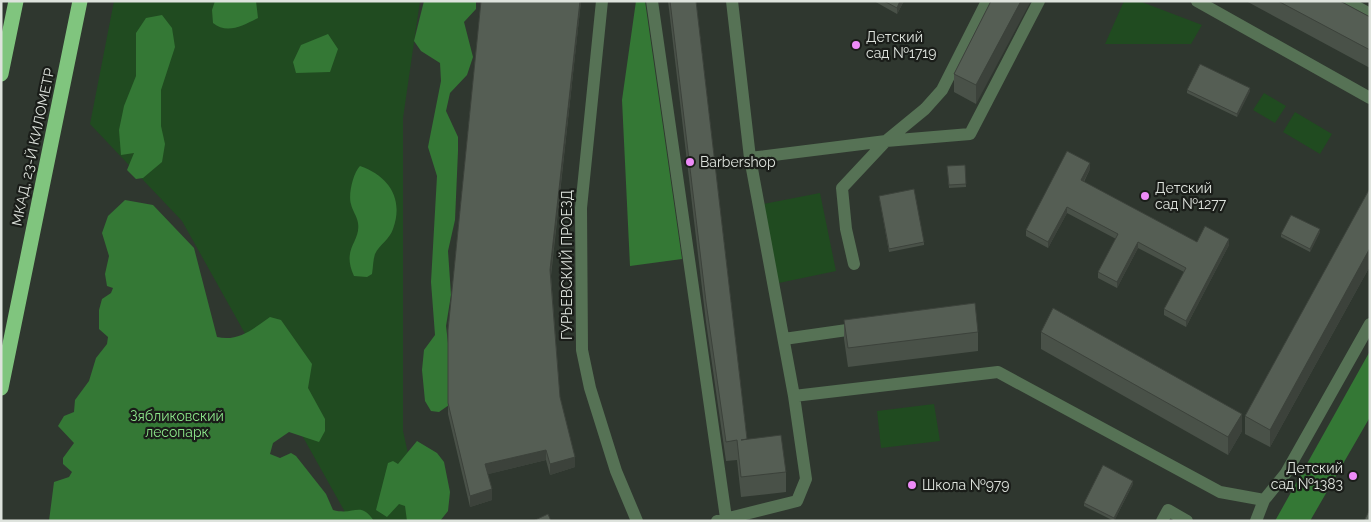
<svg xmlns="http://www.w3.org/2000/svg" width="1371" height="522" font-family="Raleway,sans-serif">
	<rect width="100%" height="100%" fill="#2f372f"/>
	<path fill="#204b20" d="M114 1H420L403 118V431L423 521H350L182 221 90 124Z
		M1124 1H1139L1202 25 1191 44H1105Z
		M1264 93 1286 106 1275 123 1253 110Z
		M1295 112 1332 134 1320 154 1283 132Z
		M820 193 836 271 774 284 758 205Z
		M934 404 940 441 881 448 877 411Z"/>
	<path fill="#347835" d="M215 1H256L258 18C244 25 227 35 213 23L212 10Z
		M424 1H476V9L464 22 473 57 467 75 450 93 446 111 458 137V151L455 220 448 251 451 295 446 326 453 386 449 405 439 412 431 411 425 401 422 370 424 350 435 335 431 282 437 176 428 147 441 81 440 63 421 51 414 41Z
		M636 1H645L682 259 630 266 622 100Z
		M162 15 172 28 175 47 161 90V126L165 144 162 162 143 178 136 179 127 170 134 153 121 155 119 130 124 106 136 76V33L146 18Z
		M328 34 338 49 330 72 296 73 293 62 301 45Z
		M360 166C389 176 404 199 393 229 390 239 379 245 375 254 373 260 373 268 372 274L367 277 354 276C341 248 361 242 358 223 357 216 352 210 351 204 348 195 353 173 360 166Z
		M125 200 153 205 194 248 217 337C238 342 253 329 270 317L281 320 312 364 308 388 325 419V431L319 442 289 432 273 443 270 454 280 458 291 453 296 456 326 494 333 510C355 516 360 500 374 521H49L54 482 69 477 72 472 63 464V458L74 443 58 426 64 416 74 412 75 400 89 381 96 358 107 344 108 337 99 329V310L102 299 111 293 113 288 107 286 105 274 109 256 102 233 108 216Z
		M1370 351V417L1310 521H1275Z
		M417 441 437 453 444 462 450 492 448 511 440 521H407L405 506 399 504 387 517 376 510 388 463 393 461 398 464Z"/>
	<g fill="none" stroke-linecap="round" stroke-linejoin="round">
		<path stroke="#567255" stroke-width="12" d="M602 1 581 208 582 350 590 388 616 471 637 521
			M652 1 726 518
			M1197 1 1370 98
			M1346 1 1370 14
			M750 158 886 141 970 134 1039 1
			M854 264 846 229 842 188 886 141 925 109 942 90 987 1
			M784 339 861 328
			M794 396 998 372 1220 492 1264 500 1286 473 1370 324
			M717 521 797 501 806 479 794 396 750 158 732 1
			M1162 521 1168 510 1187 521
			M1256 521 1264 500"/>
		<path stroke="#80c57e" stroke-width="15" d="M1 74 16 1
			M1 388 80 1"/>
	</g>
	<path fill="#495148" d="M481 1H581L551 276 560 397 575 467 550 475 546 460 488 474 492 500 470 507 448 414V330Z
		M668 1H696L747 439 786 472V492L741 497 737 460 726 461 706 322Z
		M874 1H904L897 14Z
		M991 1 976 104 954 92V74Z
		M1246 1H1340L1370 17V68Z
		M1187 90 1250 91 1237 117 1187 93Z
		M965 165 966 187 949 188 947 166Z
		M1090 169 1084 182 1197 242 1229 245 1186 327 1164 315V309L1184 272 1138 248 1117 288 1098 278V272L1116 239 1067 213 1048 248 1026 236V230Z
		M1370 188V266L1270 447 1245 434V416Z
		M879 196 924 242V245L889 252Z
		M1320 232 1310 252 1281 237V234Z
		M844 320 978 332V351L848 367 844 339Z
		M1041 332 1242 431 1228 455 1041 349Z
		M1133 484 1114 521 1084 506V503Z"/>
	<path fill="#3c423b" d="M580 1H581L550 281V270Z
		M900 1H904L897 14V8Z
		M1021 1H1031L976 104V85Z
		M1250 88V91L1237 117V114Z
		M1090 163V169L1081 186V180Z
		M1067 207V213L1048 248V242Z
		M1320 229V232L1310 252V249Z
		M1229 239V245L1186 327V321Z
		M1138 242V248L1117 288V282Z
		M1370 248V266L1270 447V430Z
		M1242 414V431L1228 455V437Z
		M546 450V460L485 475V464Z
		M575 457V467L550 475V464Z
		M1133 481V484L1114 521V518Z
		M492 489V500L470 507V496Z"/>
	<path fill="#555e54" stroke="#3c423b" d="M481 1H580L550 270 560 397 575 457 550 464 546 450 485 464 492 489 470 496 448 403V330Z
		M670 1H696L747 439 741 440 781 435 786 472 741 477 737 440 726 442 706 302Z
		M884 1H900L897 8Z
		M991 1H1021L976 85 954 74Z
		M1278 1H1340L1370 17V50Z
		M1200 64 1250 88 1237 114 1187 90Z
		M1067 151 1090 163 1081 180 1197 242 1205 226 1229 239 1186 321 1164 309 1186 268 1138 242 1117 282 1098 272 1118 234 1067 207 1048 242 1026 230Z
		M965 165 966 184 949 185 947 166Z
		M1370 188V248L1270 430 1245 416Z
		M914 189 924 242 889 249 879 196Z
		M1291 215 1320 229 1310 249 1281 234Z
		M975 303 978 332 848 348 844 320Z
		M1053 308 1242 414 1228 437 1041 332Z
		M1103 465 1133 481 1114 518 1084 503Z
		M1370 509V521H1364Z
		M548 514 551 521H533Z"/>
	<g fill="#ee8bf8" stroke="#1a1d19" stroke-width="2">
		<circle cx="856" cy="45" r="5"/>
		<circle cx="690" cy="162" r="5"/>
		<circle cx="1145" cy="196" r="5"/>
		<circle cx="1353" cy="476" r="5"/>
		<circle cx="912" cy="485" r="5"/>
	</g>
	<g text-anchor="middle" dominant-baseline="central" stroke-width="4.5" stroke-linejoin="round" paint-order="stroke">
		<g font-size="14" fill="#dee3dd" stroke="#1a1d19" text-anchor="start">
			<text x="866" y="37">Детский<tspan x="866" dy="16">сад №1719</tspan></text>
			<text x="700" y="162">Barbershop</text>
			<text x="1155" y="188">Детский<tspan x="1155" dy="16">сад №1277</tspan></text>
			<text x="1343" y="468" text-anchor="end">Детский<tspan x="1343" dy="16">сад №1383</tspan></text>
			<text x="922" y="485">Школа №979</text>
		</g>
		<g font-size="14" fill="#dee3dd" stroke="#1a1d19">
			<text transform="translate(33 147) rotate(-78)">МКАД, 23-Й КИЛОМЕТР</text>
			<text transform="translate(567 265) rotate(-90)">ГУРЬЕВСКИЙ ПРОЕЗД</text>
		</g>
		<g font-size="14" fill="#8ce68a" stroke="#1a1d19">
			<text x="177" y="416">Зябликовский<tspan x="177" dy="16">лесопарк</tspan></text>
		</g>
	</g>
	<rect width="1371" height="522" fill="none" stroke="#dee3dd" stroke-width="5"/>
</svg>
